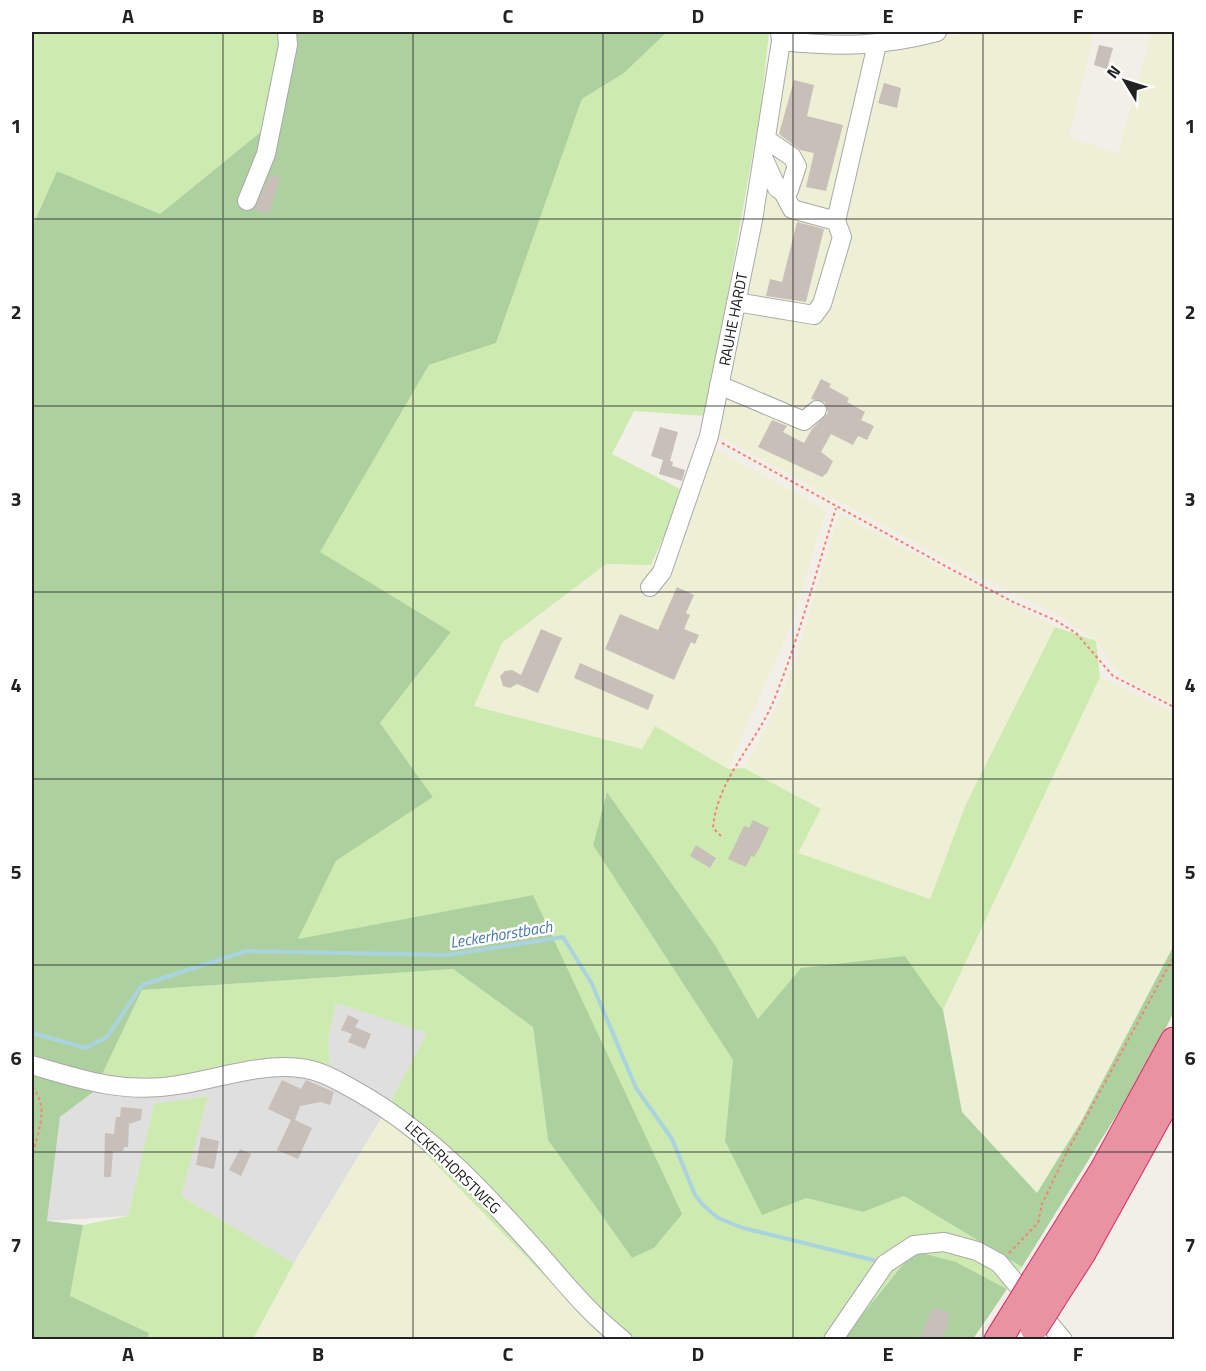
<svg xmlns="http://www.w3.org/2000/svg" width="1206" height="1371" font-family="'Titillium Web',sans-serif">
	<rect width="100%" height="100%" fill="#f2efe9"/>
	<path fill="#e0dfdf" d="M336 1003 428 1033 385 1112 294 1263 181 1196 207 1096 154 1105 128 1216 47 1221 60 1117 96 1090 263 1063 330 1065 328 1041Z"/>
	<path fill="#eef0d5" d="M972 32H1094L1069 137 1118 154 1152 32H1174V705L1121 676 1096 641 1052 611 964 569 717 435 787 52 847 54Z
		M713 448 826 510 793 620 728 769 655 727 642 749 474 706 502 644 606 564 651 565 671 577Z
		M839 514 1055 627 966 804 930 899 797 853 821 809 744 768 774 714 797 654Z
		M1100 677 1174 713V945L1082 1120 1037 1194 962 1112 943 1010Z
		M385 1112 606 1339 253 1340 294 1263Z"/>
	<path fill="#cdebb0" d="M32 32H280L279 117 160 214 57 171 32 227Z
		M667 32H769L761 107 706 416 634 411 612 454 684 491 651 565 606 564 502 643 474 706 642 749 655 726 728 769 744 768 821 809 798 853 930 899 966 804 1055 627 1096 641 1100 677 943 1010 905 956 758 1019 715 945 607 792 593 845 734 1060 725 1141 806 1198 863 1212 904 1196 1022 1267 1007 1289 956 1262 842 1339H606L385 1112 427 1033 336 1003 328 1041 330 1065 298 1062 161 1080 100 1079 142 990 453 969 533 1027 548 1140 632 1258 654 1248 533 895 297 940 336 861 433 797 380 723 451 632 319 553 429 365 496 343 582 99 624 73Z
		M208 1096 181 1196 294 1263 253 1339H147L149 1333 70 1296 83 1225 128 1216 154 1104Z"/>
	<path fill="#add19e" d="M280 32H667L624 73 582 99 496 343 429 365 320 552 451 632 380 723 433 797 336 861 298 939 533 895 682 1214 654 1248 632 1258 548 1140 533 1027 453 969 142 990 100 1079 32 1058V227L57 171 160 214 279 117Z
		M607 792 715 945 758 1019 801 968 905 956 943 1010 962 1112 1037 1193 1082 1120 1174 945V1011L1152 1058 1022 1267 904 1196 863 1212 806 1198 762 1215 725 1141 733 1060 593 845Z
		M32 1069 96 1090 60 1117 47 1221 83 1225 70 1296 149 1333 147 1339 32 1340Z
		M914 1251 956 1262 1007 1289 973 1339 842 1340Z"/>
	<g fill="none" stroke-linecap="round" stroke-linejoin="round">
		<path stroke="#aad3df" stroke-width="4" d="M32 1033 86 1048 107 1037 142 985 246 951 448 955 563 937 592 984 636 1088 672 1139 695 1195 703 1205 718 1218 743 1228 873 1260"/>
	</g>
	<path fill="#c7bfb8" d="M1099 45 1113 48 1107 69 1094 65Z
		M794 80 814 85 807 116 843 125 826 191 806 187 814 153 800 150 779 134Z
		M884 83 901 88 897 108 878 103Z
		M270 175 280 177 269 214 254 210Z
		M797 222 824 229 806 302 766 296 770 279 782 282Z
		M821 379 831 384 829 387 849 398 847 402 865 412 861 420 874 426 867 440 858 436 853 445 831 434 821 452 833 461 827 473 822 477 758 447 772 420 787 426 783 432 804 443 812 429 828 413 825 402 811 399Z
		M660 427 678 432 670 461 673 462 672 466 685 470 682 481 659 474 663 460 651 456Z
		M677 587 694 595 686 613 690 615 684 629 699 635 695 644 691 642 674 680 605 649 620 614 658 630Z
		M541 629 562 638 538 693 517 684 510 688 503 686 500 676 505 671 512 670 521 675Z
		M580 663 654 695 648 710 574 678Z
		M753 820 769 828 759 849 754 857 751 856 746 867 728 859 744 826 749 828Z
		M696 845 716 858 710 868 690 856Z
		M348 1015 359 1020 355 1027 371 1034 365 1049 348 1042 352 1034 341 1030Z
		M282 1080 301 1089 306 1080 334 1092 330 1105 321 1102 300 1106 295 1120 312 1128 298 1159 277 1150 291 1120 268 1109Z
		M121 1107 142 1109 141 1120 129 1124 128 1147H124L123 1151H113L111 1177H104L105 1133 114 1134 116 1117H120Z
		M201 1137 219 1141 214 1169 196 1165Z
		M240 1149 251 1154 241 1176 229 1170Z
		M932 1307 951 1314 942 1340H919Z"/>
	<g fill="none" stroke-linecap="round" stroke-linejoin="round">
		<g stroke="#a9a9a9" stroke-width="20">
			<path id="minor" d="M781 41C840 47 879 47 937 32
				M763 157 777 188 783 192 789 190 797 166 792 157 766 139
				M783 192 792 209 836 221
				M247 201 266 154 288 45 287 32
				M736 302 814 315 822 304 842 237 836 221 877 44
				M719 385 804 421 817 410
				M650 587 662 572 709 436 753 220 781 41 780 32
				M32 1065C82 1080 125 1094 178 1085 217 1079 260 1063 300 1068 321 1070 340 1082 358 1092 431 1133 488 1196 543 1258 568 1287 592 1316 623 1340
				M833 1340 885 1264 914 1245 944 1242 977 1251 999 1263 1063 1340"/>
		</g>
		<g stroke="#dc2a67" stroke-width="29">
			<path id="highway" d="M1035 1280 1103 1171 1174 1041
				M1053 1298 1082 1253 1174 1087
				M998 1340 1016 1311"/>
		</g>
		<path stroke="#fa8072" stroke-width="2" stroke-dasharray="3 3" stroke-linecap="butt" d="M722 443 949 568 1013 602 1055 620 1076 633 1113 676 1174 707
			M721 836 713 828C717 779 756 744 774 700 799 638 816 572 836 508
			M32 1087C50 1107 38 1132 32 1156
			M1009 1253 1038 1223 1042 1204 1067 1152 1174 956
			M32 1335 36 1340"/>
		<use href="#minor" stroke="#fff" stroke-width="18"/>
		<use href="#highway" stroke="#e892a2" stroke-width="27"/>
		<g stroke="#dc2a67" stroke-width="29" stroke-linecap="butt">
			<path id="highway-bridge" d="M1016 1311 1035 1280
				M1034 1328 1053 1298"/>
		</g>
		<use href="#highway-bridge" stroke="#e892a2" stroke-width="27"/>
	</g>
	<path fill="none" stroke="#222" stroke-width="1.5" stroke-opacity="0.55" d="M223 32V1340M413 32V1340M603 32V1340M793 32V1340M983 32V1340M32 219H1174M32 406H1174M32 592H1174M32 779H1174M32 965H1174M32 1152H1174"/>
	<g text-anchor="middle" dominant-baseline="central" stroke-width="5" stroke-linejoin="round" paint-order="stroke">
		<g font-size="15" fill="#222" stroke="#fff">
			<text transform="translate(733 319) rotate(-79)">RAUHE HARDT</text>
			<text transform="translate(453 1167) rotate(44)">LECKERHORSTWEG</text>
		</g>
		<g font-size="16" font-style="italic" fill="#4a7aab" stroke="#fff">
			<text transform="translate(501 934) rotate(-9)">Leckerhorstbach</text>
		</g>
	</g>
	<rect width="1206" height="1371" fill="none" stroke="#ffffff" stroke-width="66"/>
	<g transform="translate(1125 81) rotate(308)" stroke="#ffffff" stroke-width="4.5" paint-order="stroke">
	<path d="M0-4.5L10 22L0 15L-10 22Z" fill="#222222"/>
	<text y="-9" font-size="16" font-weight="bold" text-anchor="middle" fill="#222222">N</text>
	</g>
	<rect x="33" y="33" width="1140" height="1305" fill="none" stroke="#222" stroke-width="2"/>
	<g font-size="20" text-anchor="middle" font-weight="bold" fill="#222">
		<text x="128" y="23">A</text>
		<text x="318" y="23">B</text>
		<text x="508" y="23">C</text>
		<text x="698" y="23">D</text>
		<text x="888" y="23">E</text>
		<text x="1078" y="23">F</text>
		<text x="16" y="133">1</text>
		<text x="1190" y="133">1</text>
		<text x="16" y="319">2</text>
		<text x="1190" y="319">2</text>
		<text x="16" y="506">3</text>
		<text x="1190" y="506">3</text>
		<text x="16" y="692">4</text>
		<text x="1190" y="692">4</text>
		<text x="16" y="879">5</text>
		<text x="1190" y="879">5</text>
		<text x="16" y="1065">6</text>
		<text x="1190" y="1065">6</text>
		<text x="16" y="1252">7</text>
		<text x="1190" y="1252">7</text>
		<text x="128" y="1361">A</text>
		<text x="318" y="1361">B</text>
		<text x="508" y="1361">C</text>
		<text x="698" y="1361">D</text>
		<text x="888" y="1361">E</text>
		<text x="1078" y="1361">F</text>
	</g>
</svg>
